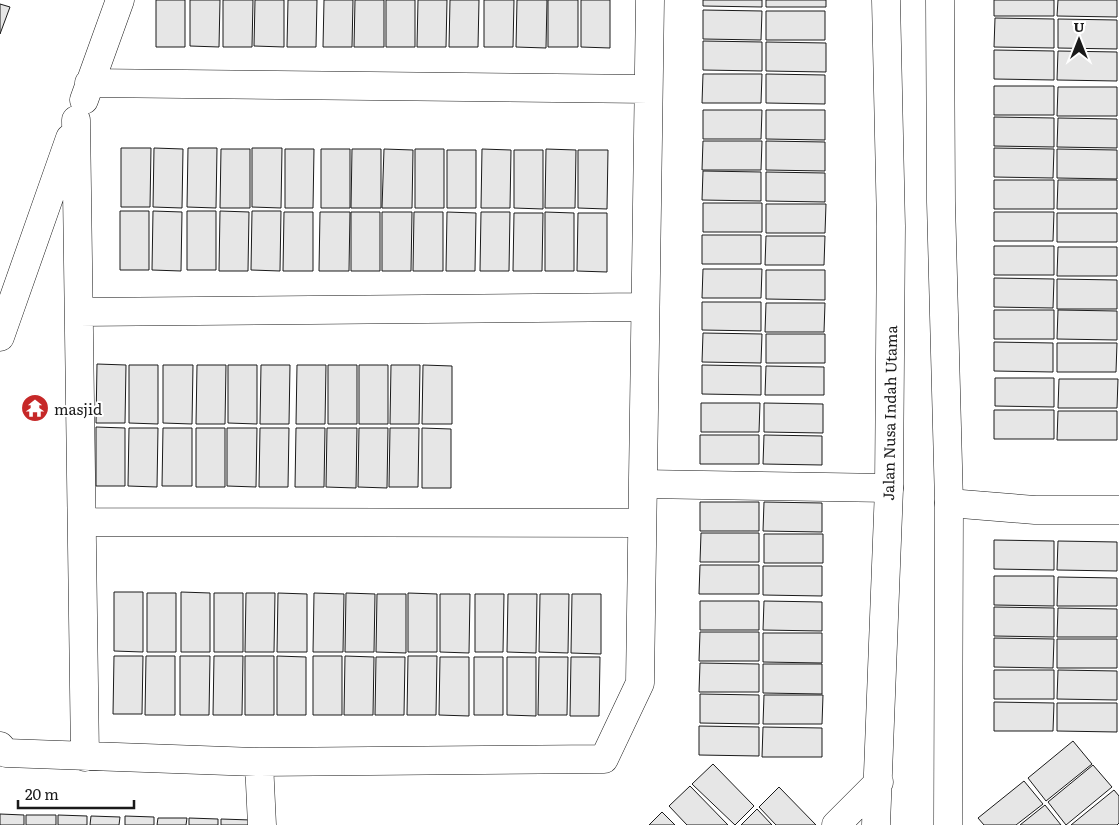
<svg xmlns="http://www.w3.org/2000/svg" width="1119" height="825" font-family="Literata,serif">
	<rect width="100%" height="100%" fill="#fff"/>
	<path fill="#e6e6e6" stroke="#1a1a1a" d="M156 0H185V47H156Z
		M190 0H220L219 47 190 46Z
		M223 0H253L252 47H223Z
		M255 0H284V47L254 46Z
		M288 0H317L316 47H287Z
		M324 0H353L352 47H323Z
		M355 0H384V47H354Z
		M386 0H415V47H386Z
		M418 0H447L446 47H417Z
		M450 0H479L478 47H449Z
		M484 0H514L513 47H484Z
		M517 0H547L546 48 516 47Z
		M548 0H578V47H548Z
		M581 0H610V48L581 47Z
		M703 0H762V7L703 6Z
		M766 0H826V7H766Z
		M994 0H1054V16H994Z
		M1058 0H1117V17L1057 16Z
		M0 4 10 7 0 34Z
		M703 10 762 11 761 40 703 39Z
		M766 11H825V40H766Z
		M995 18 1054 19V48L994 47Z
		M1058 19 1117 20V49L1058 48Z
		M703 41 762 42V71L703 70Z
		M766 42 826 43V72L766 71Z
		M994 50 1054 51V80L994 79Z
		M1058 51 1117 52V81L1057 80Z
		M703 74H762L761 103H702Z
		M766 74 825 75V104L766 103Z
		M994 86H1054V115H994Z
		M1058 87H1117V116H1057Z
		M703 110H762L761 139H703Z
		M766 110H825V140L766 139Z
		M994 117 1054 118V147L994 146Z
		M1058 118 1117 119V148L1057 147Z
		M703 141H762L761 170H702Z
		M766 141 825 142V171L766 170Z
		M121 148H151L150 207H121Z
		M154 148 183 149 182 208 153 207Z
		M188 148H217L216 208 187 207Z
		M252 148H282L281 208 252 207Z
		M994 148 1054 149 1053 178 994 177Z
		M221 149H250V208H220Z
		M285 149H314L313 208H285Z
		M321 149H350V208H321Z
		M352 149H381V208H351Z
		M384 149 413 150 412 208H382Z
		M415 149H444V208H415Z
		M482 149 511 150 510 208H481Z
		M546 149 576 150 575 208H545Z
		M1057 149 1117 150V179L1057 178Z
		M447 150H476V208H447Z
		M514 150H543V209L514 208Z
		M578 150H608L607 209 578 208Z
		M703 171 761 172V201L702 200Z
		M766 172 825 173V202L766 201Z
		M994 180H1054V209H994Z
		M1058 180H1117V209H1057Z
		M703 203H762V232H703Z
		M766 204H826L825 233H766Z
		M120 211H149V270H120Z
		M153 211 182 212 181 271 152 270Z
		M187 211H216V270H187Z
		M220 211 249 212 248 271H219Z
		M252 211H281L280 271 251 270Z
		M284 212H313V271H283Z
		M320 212H350L349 271H319Z
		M351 212H380V271H351Z
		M382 212H412L411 271H382Z
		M414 212H443V271H413Z
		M447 212 476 213 475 271H446Z
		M481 212H510L509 271H480Z
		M545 212 574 213V271H545Z
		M994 212H1054L1053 241H994Z
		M514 213H543L542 271H513Z
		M578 213H607V272L577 271Z
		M1057 213H1117V242H1057Z
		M702 235H761V264H702Z
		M766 236H825L824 265H765Z
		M994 246H1054V275H994Z
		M1058 247H1117V276H1057Z
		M703 269H762L761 298H702Z
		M766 270H825V300L766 299Z
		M994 278 1054 279 1053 308 994 307Z
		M1057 279 1117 280V309H1057Z
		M702 302H761V331L702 330Z
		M766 303H825L824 332H765Z
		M994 310H1054V339H994Z
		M1058 310 1117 311V340L1057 339Z
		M703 333 762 334 761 363 702 362Z
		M766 334H825V363H766Z
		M994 342 1053 343V372L994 371Z
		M1057 343H1117L1116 372H1057Z
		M97 364 126 365 125 423H96Z
		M129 365H158V424L129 423Z
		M163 365H193L192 424 163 423Z
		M197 365H226L225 424H196Z
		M228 365H257V424L228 423Z
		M261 365H290L289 424H260Z
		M297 365H326L325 424H296Z
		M328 365H357V424H328Z
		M359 365H388V424H359Z
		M391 365H420L419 424H390Z
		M423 365 452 366V424H422Z
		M702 365 761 366V395L702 394Z
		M766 366 824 367V395H765Z
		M995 378H1054V407L995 406Z
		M1059 379H1118L1117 408H1058Z
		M701 403H760L759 432H701Z
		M764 403 823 404V433L764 432Z
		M994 410H1054V439H994Z
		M1058 411H1117V440H1057Z
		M96 427 125 428V486H96Z
		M129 428H158L157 487 128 486Z
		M163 428H192V486H162Z
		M196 428H225V487H196Z
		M227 428H257L256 487 227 486Z
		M260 428H289L288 487H259Z
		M296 428H325L324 487H295Z
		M327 428H357L356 488 326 487Z
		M359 428H388L387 488 358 487Z
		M390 428H419L418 487H389Z
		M422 428 451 429V488H422Z
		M700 435H759V464H700Z
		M764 435 822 436V465L763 464Z
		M700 502H759V531H700Z
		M764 502 822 503V532L763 531Z
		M701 533H759V562H700Z
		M764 534H823V563H764Z
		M994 540 1054 541V570L994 569Z
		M1058 541 1117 542V571L1057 570Z
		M700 565H759V594H699Z
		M763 566H822V596L763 595Z
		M994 576H1054V606L994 605Z
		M1058 577 1117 578V606H1057Z
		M114 592H143V652L114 651Z
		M181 592 210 593V652H181Z
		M147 593H176V652H147Z
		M214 593H243V652H214Z
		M246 593H275L274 652H245Z
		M278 593 307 594V652H277Z
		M314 593 344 594 343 652H313Z
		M346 593 375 594 374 652H345Z
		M408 593 437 594V652H408Z
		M377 594H406V653L376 652Z
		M440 594H470L469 653 440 652Z
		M475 594H504L503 652H475Z
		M508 594H537L536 653 507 652Z
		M540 594H569L568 653 539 652Z
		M572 594H601V654L571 653Z
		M700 601H759V630H700Z
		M764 601 822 602V631L763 630Z
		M994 607 1054 608V637L994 636Z
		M1058 608 1117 609V637H1057Z
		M700 632H759V661H699Z
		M763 633H822V663L763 662Z
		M994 638 1054 639 1053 668 994 667Z
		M1057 639H1117V668H1057Z
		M114 656H143L142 714H113Z
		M146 656H175V715H145Z
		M180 656H210L209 715H180Z
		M214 656H243L242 715H213Z
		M245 656H274V715H245Z
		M277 656 306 657V715H277Z
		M313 656H342V715H313Z
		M345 656 374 657 373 715H344Z
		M408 656H437L436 715H407Z
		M376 657H405L404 715H375Z
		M440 657H469V716L439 715Z
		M474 657H503V715H474Z
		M507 657H536V716L507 715Z
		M539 657H568L567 715H538Z
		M571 657H600L599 716H570Z
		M700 663 759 664V692H699Z
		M763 664H822V694L763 693Z
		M994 670H1054V699H994Z
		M1058 670 1117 671V700L1057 699Z
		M700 694 759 695V724L700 723Z
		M764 695H823L822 724H763Z
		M994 702 1054 703 1053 731H994Z
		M1057 703H1117V732L1057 731Z
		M699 726 759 727V756L699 755Z
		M763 727 822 728V757H762Z
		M1073 741 1092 764 1046 801 1028 778Z
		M713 764 754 806 735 825 692 784Z
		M1093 765 1112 787 1066 825 1048 802Z
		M1024 781 1043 804 1016 825H984L978 818Z
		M690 786 728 825H687L669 806Z
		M779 787 816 825H776L759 807Z
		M1114 790 1119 796V823L1117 825H1071Z
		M1045 805 1061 825H1020Z
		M757 809 772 825H741Z
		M662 812 675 825H649Z
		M0 814 24 815V825H0Z
		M26 815H56V825H26Z
		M58 815 87 816V825H58Z
		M91 816 120 817 119 825H90Z
		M125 816 154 817V825H125Z
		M158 818H187L186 825H157Z
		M189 818 218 819V825H189Z
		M221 819 251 820V825H221Z"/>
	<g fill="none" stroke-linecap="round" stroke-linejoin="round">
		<g stroke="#1a1a1a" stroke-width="29">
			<path id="minor" d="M89 83 648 89
				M84 100 120 0
				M76 120 85 757
				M79 312 645 307
				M0 337 70 138
				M643 484 889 488
				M949 503 1035 510H1119
				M82 522 642 523
				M0 746 6 753 259 762 604 759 640 683 650 0
				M259 762 262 825"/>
		</g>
		<g stroke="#1a1a1a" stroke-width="29">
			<path id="tertiary" d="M940 0 941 202 949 503 948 825
				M836 825 879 782
				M876 825 889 488 891 226 886 0"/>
		</g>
		<use href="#minor" stroke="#fff" stroke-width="28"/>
		<use href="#tertiary" stroke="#fff" stroke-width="28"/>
	</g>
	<defs>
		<g id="temple-disc" transform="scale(1.4375)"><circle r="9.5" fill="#c62828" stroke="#fff"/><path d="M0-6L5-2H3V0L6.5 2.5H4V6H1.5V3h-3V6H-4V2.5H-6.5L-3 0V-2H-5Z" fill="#fff"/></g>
	</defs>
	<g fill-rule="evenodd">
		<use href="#temple-disc" x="35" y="408"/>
	</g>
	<g text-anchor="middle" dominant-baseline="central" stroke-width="4" stroke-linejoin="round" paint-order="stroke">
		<g font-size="15" fill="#1a1a1a" stroke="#fff" text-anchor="start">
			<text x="54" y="408">masjid</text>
		</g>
		<g font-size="15" fill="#1a1a1a" stroke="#fff">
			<text transform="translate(889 413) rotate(-89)">Jalan Nusa Indah Utama</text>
		</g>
	</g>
	<g transform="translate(1079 40)" stroke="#ffffff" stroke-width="4" paint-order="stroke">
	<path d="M0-4L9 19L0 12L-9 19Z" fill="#1a1a1a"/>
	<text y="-8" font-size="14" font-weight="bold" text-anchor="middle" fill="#1a1a1a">U</text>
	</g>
	<path d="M18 800v8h116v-8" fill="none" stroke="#1a1a1a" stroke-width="2.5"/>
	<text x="25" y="800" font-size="15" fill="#1a1a1a" stroke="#ffffff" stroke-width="4" paint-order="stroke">20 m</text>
</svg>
